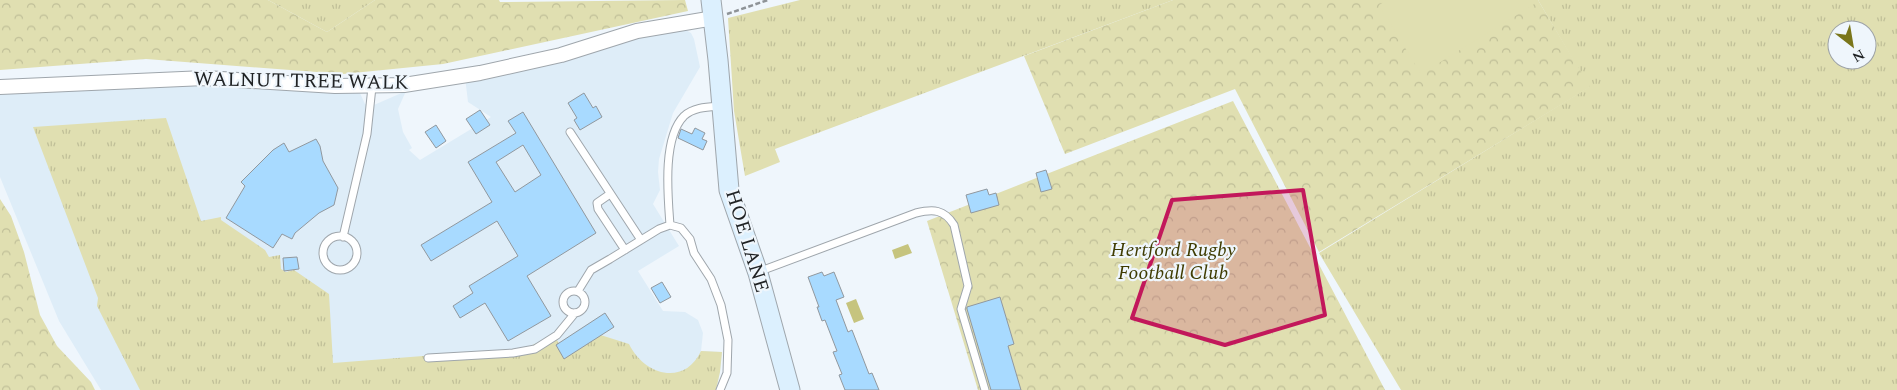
<svg xmlns="http://www.w3.org/2000/svg" width="1897" height="390" font-family="Spectral,serif">
	<defs>
		<pattern id="grass-tufts" width="24" height="20" patternUnits="userSpaceOnUse" patternTransform="scale(1.25)"><rect width="24" height="20" fill="#e0dfb1"/><path d="M3 7l-1-3M5 7V3M7 7l1-3M15 17l-1-3M17 17v-4M19 17l1-3" fill="none" stroke="#c0bf98"/></pattern>
		<pattern id="forest-crowns" width="20" height="18" patternUnits="userSpaceOnUse" patternTransform="scale(1.25)"><rect width="20" height="18" fill="#e0dfb1"/><path d="M2 6a3 3 0 1 1 6 0M12 15a3 3 0 1 1 6 0" fill="none" stroke="#c0bf98"/></pattern>
	</defs>
	<rect width="100%" height="100%" fill="#eff6fc"/>
	<path fill="#deedf8" d="M682 28 691 33 694 39 700 67 673 113 659 159 658 172 660 190 653 204 679 246 638 271 663 311 685 312 698 320 703 333 701 351 722 352 720 372 716 390H101L59 321 0 177V90L205 84 267 89 359 91 365 104 374 105 406 91 398 109 403 132 412 148 409 150 420 160 491 117 468 102 465 77 645 35Z"/>
	<path fill="url(#grass-tufts)" fill-rule="evenodd" d="M268 0H375L327 32Z
		M800 0H1173L775 149 780 162 745 176 734 111 728 18Z
		M1538 0H1897V390H1401L1319 253 1589 87ZM1837 30H1867V60H1837Z
		M166 118 201 221 221 217V220L265 250 269 257 280 255 281 269 286 272 294 270 329 294 333 363 526 348 554 335 563 350 591 332 629 344C644 375 684 387 701 351L722 352 720 372 716 390H140L97 306 98 298 33 127Z"/>
	<path fill="url(#forest-crowns)" d="M0 0H268L327 32 375 0H499L500 2 685 0 688 11 443 64 343 74 146 59 0 70Z
		M1173 0H1538L1590 87 1319 252 1235 89 1065 154 1024 56Z
		M1233 101 1385 390H978L927 221Z
		M0 199 11 216 24 252 40 315 57 346 91 382 95 390H0Z"/>
	<path fill="#e0dfb1" d="M1387 0H1535L1536 3 1421 74 1379 5Z"/>
	<path fill="#c6c47e" d="M908 244 912 253 895 259 892 250Z
		M856 299 864 319 854 323 846 303Z"/>
	<path fill="#a8daff" stroke="#91989e" fill-rule="evenodd" d="M584 93 593 108 596 106 602 117 580 130 574 120 577 118 568 103Z
		M480 110 490 125 476 134 466 119Z
		M523 112 596 233 527 276 551 316 508 341 485 303 460 318 453 306 473 293 469 286 518 256 497 221 431 261 421 245 492 202 468 162 516 133 508 121ZM523 145 541 175 515 192 496 162Z
		M436 125 446 141 436 148 425 132Z
		M695 128 705 133 702 139 707 141 703 150 678 138 681 129 692 134Z
		M316 139 320 146 323 161 338 188 334 205 319 213 295 233 292 239 282 234 273 248 226 218 245 186 241 182 273 150 284 143 289 152Z
		M1046 170 1052 189 1041 192 1036 173Z
		M987 189 989 195 996 193 999 205 971 213 966 195Z
		M297 257 299 269 284 271 283 258Z
		M822 272 824 276 834 272 844 297 836 300 848 332 852 330 869 374 872 373 879 390H845L839 375 842 374 833 352 837 351 825 320 822 321 817 307H819L808 277Z
		M662 282 671 297 660 303 651 288Z
		M1000 297 1014 344 1008 346 1021 390H991L967 309V307Z
		M605 313 614 327 564 359 556 345Z"/>
	<g fill="none" stroke-linecap="round" stroke-linejoin="round">
		<g stroke="#9fa6ac" stroke-width="9">
			<path id="lane" d="M570 132 641 240
				M610 194 597 203 598 209 625 250
				M670 225C668 197 662 138 684 116 694 107 708 107 721 106
				M323 253a17 17 0 1 1 34 0a17 17 0 1 1-34 0Z
				M343 237 367 134 372 87
				M758 272 916 213C933 209 944 209 954 225L968 286 961 309 985 390
				M563 302a11 11 0 1 1 22 0a11 11 0 1 1-22 0Z
				M578 291 591 270 610 259 659 229 670 225 681 228 690 239 694 253 711 279 721 305 728 340 727 373 720 390
				M428 358 513 353 535 349 557 335 575 313"/>
		</g>
		<g stroke="#9fa6ac" stroke-width="16">
			<path id="street" d="M0 87 205 78 335 86 404 85 480 73 561 55 637 31 714 18"/>
		</g>
		<g stroke="#9fa6ac" stroke-width="21">
			<path id="secondary" d="M711 0 718 60 729 190 758 273 790 390"/>
		</g>
		<path stroke="#8e9397" stroke-width="2.5" stroke-dasharray="5 2.5" stroke-linecap="butt" d="M727 14 768 0"/>
		<use href="#lane" stroke="#fff" stroke-width="7"/>
		<use href="#street" stroke="#fff" stroke-width="14"/>
		<use href="#secondary" stroke="#dcf0fe" stroke-width="19"/>
	</g>
	<path fill="#c2185b" fill-opacity="0.2" stroke="#c2185b" stroke-width="4" stroke-linejoin="round" d="M1303 190 1325 315 1225 345 1132 318 1172 200Z"/>
	<g text-anchor="middle" dominant-baseline="central" stroke-width="4.5" stroke-linejoin="round" paint-order="stroke">
		<g font-size="20" fill="#1f2224" stroke="#eff6fc">
			<text transform="translate(301 81) rotate(1)">WALNUT TREE WALK</text>
			<text transform="translate(747 241) rotate(73)">HOE LANE</text>
		</g>
		<g font-size="20" font-style="italic" fill="#3f3c02" stroke="#eff6fc">
			<text x="1173" y="250">Hertford Rugby<tspan x="1173" dy="23">Football Club</tspan></text>
		</g>
	</g>
	<g transform="translate(1852 45) rotate(149)"><circle r="24" fill="#eff6fc" stroke="#9ca1a6"/>
	<path d="M0-4L9 19L0 12L-9 19Z" fill="#7a761b"/>
	<text y="-8" font-size="14" font-weight="bold" text-anchor="middle" fill="#1f2224">N</text>
	</g>
</svg>
